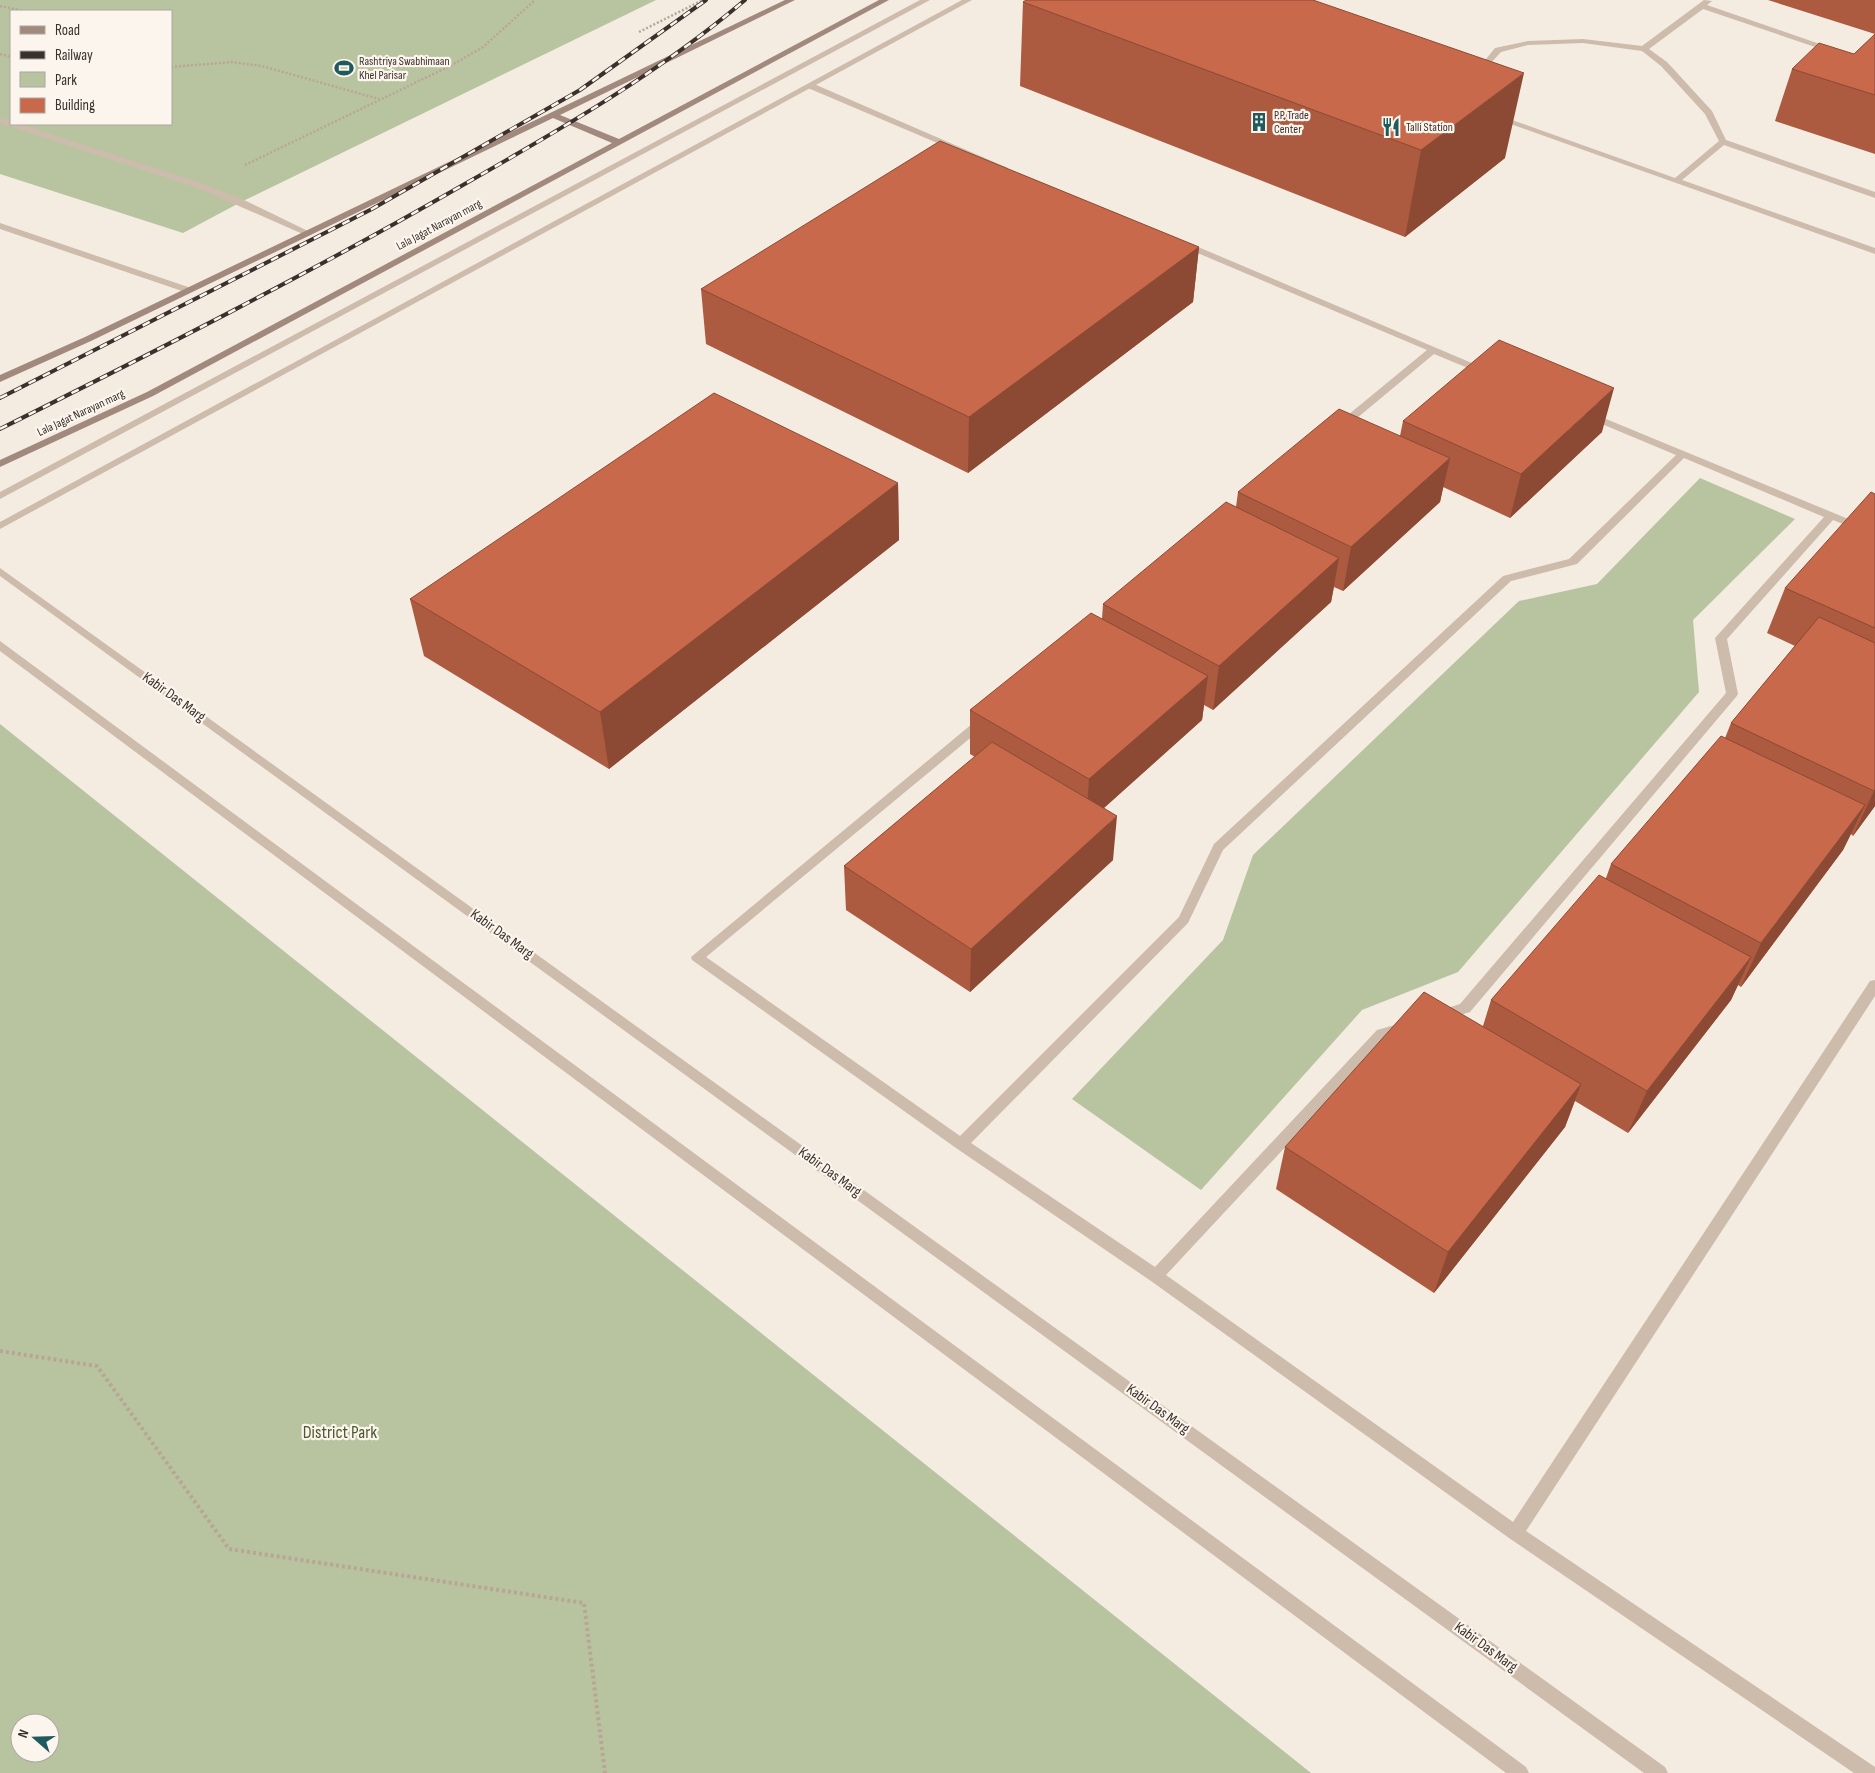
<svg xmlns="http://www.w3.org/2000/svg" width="1875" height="1773" font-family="'Sofia Sans Condensed',sans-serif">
	<rect width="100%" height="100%" fill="#f4ebe1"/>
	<path fill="#b8c4a0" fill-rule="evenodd" d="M0 0H656L241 202 183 233 0 174ZM11 11H171V124H11Z
		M1700 478 1795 519 1693 620 1699 692 1458 972 1362 1010 1201 1190 1072 1099 1223 940 1253 855 1519 601 1597 584Z
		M0 724 1311 1773H0ZM20 1723H50V1753H20Z"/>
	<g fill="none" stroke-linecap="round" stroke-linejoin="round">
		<path stroke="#b9a596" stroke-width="2.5" stroke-dasharray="2 2" stroke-linecap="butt" d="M0 6 24 11
			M639 32 703 0
			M0 54 11 57
			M171 67 232 62 262 66 379 99
			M245 165 452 65 483 47 535 0"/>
		<path stroke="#b9a596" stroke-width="4" stroke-dasharray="3 3" stroke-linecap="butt" d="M0 1351 97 1366 229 1549 584 1603 605 1773"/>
		<path fill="#cdbbac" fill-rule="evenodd" d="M1704 0 1712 1 1707 5 1837 50 1830 52 1703 9 1649 49 1667 62 1712 111 1726 140 1875 192V198L1724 145 1682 180 1875 248V254L1494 118 1501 116 1675 178 1719 141 1705 114 1661 66 1642 51 1583 43 1528 45 1501 52 1490 64 1486 76 1479 74 1482 64 1495 48 1528 41 1583 39 1642 46Z
			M808 84H814L1008 168 1001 170 808 88Z
			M0 118 11 121V124H20L204 184 244 200 312 233 311 235H305L198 188 0 123Z
			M1184 241 1486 369 1488 371 1483 374 1480 373 1434 354 1345 428H1337V424L1427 350 1181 246V242Z
			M1589 412 1875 530V537L1833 520 1727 639 1738 694 1736 697 1470 1012 1440 1021 1435 1020 1433 1016 1435 1012 1460 1004 1726 693 1715 638 1824 517 1684 458 1577 564 1511 581 1223 850 1188 923 971 1143 1155 1267 1377 1030 1402 1023 1407 1024 1409 1028 1407 1032 1387 1038 1166 1275 1513 1522 1870 981 1875 980V996L1526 1531 1875 1767V1773H1854L1509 1538 1151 1281 956 1148 692 960 691 957 978 719H986L988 722 986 725 706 957 960 1136 1179 917 1214 844 1503 576 1569 559 1676 455 1585 417V413Z"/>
		<path fill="#cdbbac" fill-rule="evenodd" d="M920 0H930L0 499V492Z
			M962 0H972L0 529V522Z
			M0 223 191 288 193 290 191 292H185L0 229Z"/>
		<path fill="#cdbbac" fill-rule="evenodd" d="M0 568 1665 1767 1668 1773H1644L0 576Z
			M0 641 1526 1767 1529 1773H1506L0 651Z"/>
		<path fill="#a18a7d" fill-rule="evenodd" d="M785 0H795L560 115 619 139 879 0H889L153 396 0 467V460L147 392 612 143 553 118 91 341 0 382V375L85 337Z"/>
		<g stroke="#3b302b" stroke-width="4">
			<path id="rail" d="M0 398 372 209 580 90 706 0
				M0 429C156 351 312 272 463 185 561 129 659 73 745 0"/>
		</g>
		<use href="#rail" stroke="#fbf5ee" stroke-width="2.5" stroke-dasharray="8" stroke-linecap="butt"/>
	</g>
	<path fill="#ac5a40" d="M1768 0H1875V154L1775 121 1792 69 1854 54 1875 34Z
		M1023 2 1505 158 1405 237 1020 86Z
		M1199 247 1193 302 968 473 706 344 701 289Z
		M1403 421 1602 432 1510 518 1443 487 1440 502 1343 591 1334 587 1331 602 1213 710 1204 705 1202 720 1104 808 1113 860 970 992 846 910 844 866 975 757 970 754V710L1102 619 1103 604 1236 507 1238 492 1400 436Z
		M898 483 899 540 609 769 424 656 410 599Z
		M1875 494V806L1853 836 1851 834 1843 850 1741 987 1738 985 1731 1000 1628 1133 1575 1101 1565 1127 1434 1293 1276 1189 1285 1147 1483 1026 1491 1000 1606 878 1611 864 1725 738 1731 723 1795 646 1767 633 1785 588Z"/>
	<path fill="#8c4a34" d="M1524 73 1505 158 1405 237 1421 150Z
		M1199 247 1193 302 968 473 969 417Z
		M1614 388 1602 432 1510 518 1521 474Z
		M1450 458 1440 502 1343 591 1351 547Z
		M898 483 899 540 609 769 600 712Z
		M1339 558 1331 602 1213 710 1219 666Z
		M1208 676 1202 720 1086 824 1089 779Z
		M1875 790V806L1853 836 1874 791Z
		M1865 805 1843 850 1741 987 1761 943Z
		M1117 816 1113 860 970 992 971 949Z
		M1751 957 1731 1000 1628 1133 1647 1091Z
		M1581 1084 1565 1127 1434 1293 1448 1252Z"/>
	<path fill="#c8694b" stroke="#8c4a34" d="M1026 0H1313L1524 73 1421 150 1023 2Z
		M1875 34V95L1792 69 1819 43 1854 54Z
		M940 141 1199 247 969 417 701 289Z
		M1499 340 1614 388 1521 474 1403 421Z
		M714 393 898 483 600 712 410 599Z
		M1339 409 1450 458 1351 547 1238 492Z
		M1871 492 1875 494V628L1785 588Z
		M1226 502 1339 558 1219 666 1103 604Z
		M1091 613 1208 676 1089 779 970 710Z
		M1819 617 1875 643V790L1874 791 1731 723Z
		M1721 736 1865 805 1761 943 1611 864Z
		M992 742 1117 816 971 949 844 866Z
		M1599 875 1751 957 1647 1091 1491 1000Z
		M1424 992 1581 1084 1448 1252 1285 1147Z"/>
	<defs>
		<g id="stadium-bare" transform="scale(1.5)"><path d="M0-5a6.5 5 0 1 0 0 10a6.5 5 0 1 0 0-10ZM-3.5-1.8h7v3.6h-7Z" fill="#1f5a5e" stroke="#fbf5ee" stroke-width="2.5" paint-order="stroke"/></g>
		<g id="building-bare" transform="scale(1.5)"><path d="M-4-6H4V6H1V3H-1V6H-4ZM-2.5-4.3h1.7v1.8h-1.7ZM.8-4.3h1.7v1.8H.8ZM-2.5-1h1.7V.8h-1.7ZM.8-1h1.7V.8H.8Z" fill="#1f5a5e" stroke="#fbf5ee" stroke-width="2.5" paint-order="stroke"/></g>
		<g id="restaurant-bare" transform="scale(1.5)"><path d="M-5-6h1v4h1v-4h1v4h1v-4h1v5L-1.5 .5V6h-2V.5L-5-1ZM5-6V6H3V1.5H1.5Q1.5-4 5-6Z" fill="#1f5a5e" stroke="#fbf5ee" stroke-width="2.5" paint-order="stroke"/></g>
	</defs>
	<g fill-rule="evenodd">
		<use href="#stadium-bare" x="344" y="68"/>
		<use href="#building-bare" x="1259" y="122"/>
		<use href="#restaurant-bare" x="1391" y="127"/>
	</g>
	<g text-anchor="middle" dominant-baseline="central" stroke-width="4.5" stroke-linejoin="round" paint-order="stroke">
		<g font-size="12" fill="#3b302b" stroke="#fbf5ee" text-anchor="start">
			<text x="359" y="61">Rashtriya Swabhimaan<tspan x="359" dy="14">Khel Parisar</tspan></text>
			<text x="1274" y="115">P.P. Trade<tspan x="1274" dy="14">Center</tspan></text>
			<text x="1406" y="127">Talli Station</text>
		</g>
		<g font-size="12" fill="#3b302b" stroke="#fbf5ee">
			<text transform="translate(439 225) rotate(-28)">Lala Jagat Narayan marg</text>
			<text transform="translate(81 413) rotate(-25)">Lala Jagat Narayan marg</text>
		</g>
		<g font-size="15" fill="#3b302b" stroke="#fbf5ee">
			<text transform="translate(174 697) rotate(36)">Kabir Das Marg</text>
			<text transform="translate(502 934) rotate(36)">Kabir Das Marg</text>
			<text transform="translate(830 1172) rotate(36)">Kabir Das Marg</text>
			<text transform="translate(1158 1409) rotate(36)">Kabir Das Marg</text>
			<text transform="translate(1486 1647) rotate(36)">Kabir Das Marg</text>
		</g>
		<g font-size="18" fill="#4a5a2e" stroke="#fbf5ee">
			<text x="340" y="1432">District Park</text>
		</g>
	</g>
	<rect x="10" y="10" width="162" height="115" fill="#fbf5ee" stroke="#aea6a0"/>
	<rect x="20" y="26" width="25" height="8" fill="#a18a7d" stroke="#aea6a0"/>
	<text x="55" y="35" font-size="15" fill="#3b302b">Road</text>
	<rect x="20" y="51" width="25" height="8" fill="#3b302b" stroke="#aea6a0"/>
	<text x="55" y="60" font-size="15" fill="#3b302b">Railway</text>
	<rect x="20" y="72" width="25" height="15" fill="#b8c4a0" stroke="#aea6a0"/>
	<text x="55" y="85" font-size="15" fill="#3b302b">Park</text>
	<rect x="20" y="98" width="25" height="15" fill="#c8694b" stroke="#aea6a0"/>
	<text x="55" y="110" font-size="15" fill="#3b302b">Building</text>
	<g transform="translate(35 1738) rotate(290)"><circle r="24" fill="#fbf5ee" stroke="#aea6a0"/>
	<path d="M0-4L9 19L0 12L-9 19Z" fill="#1f5a5e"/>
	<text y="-8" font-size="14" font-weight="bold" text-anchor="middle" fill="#3b302b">N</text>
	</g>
</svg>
